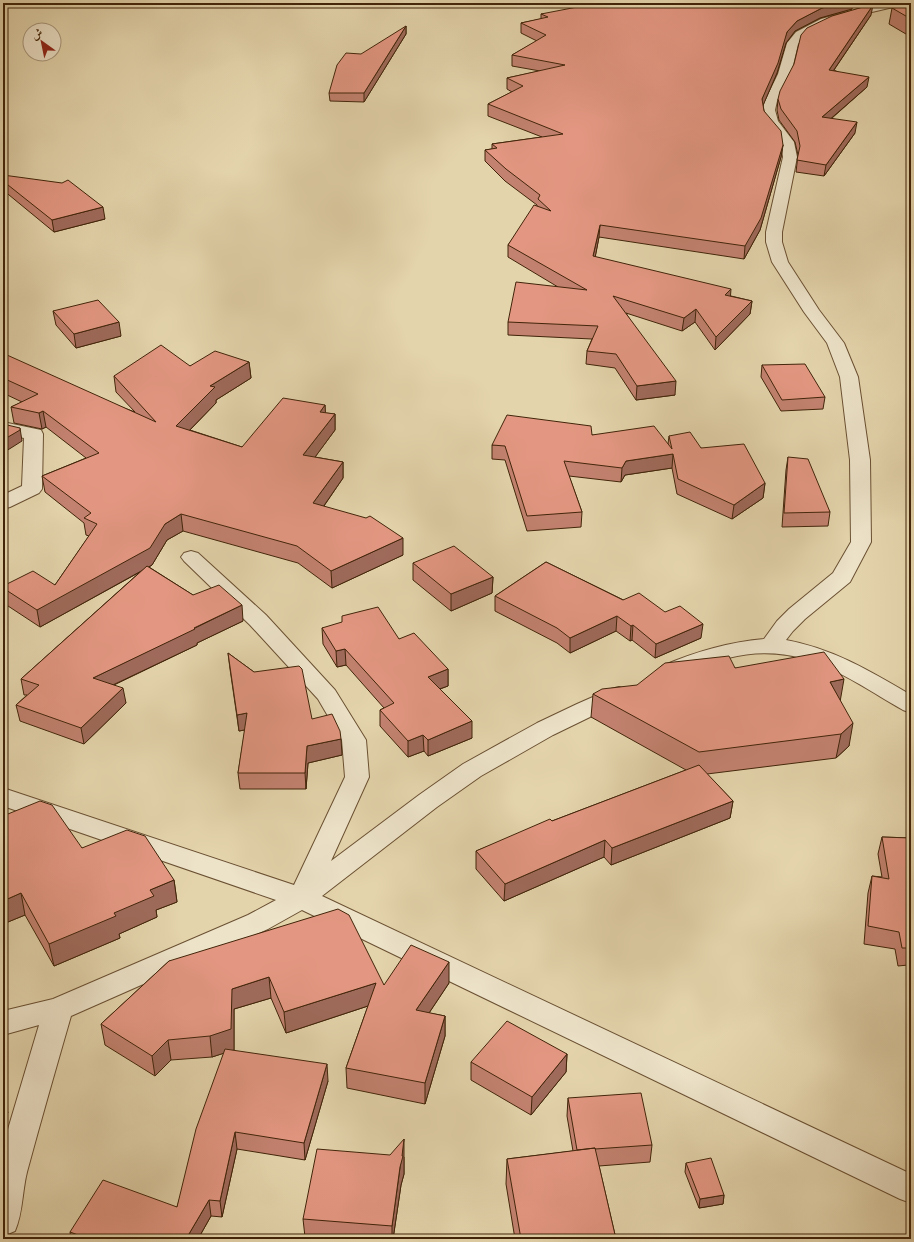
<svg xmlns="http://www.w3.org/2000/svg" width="914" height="1242" font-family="'Gentium Book Plus',Amiri,serif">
	<rect width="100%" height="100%" fill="#e4d4ac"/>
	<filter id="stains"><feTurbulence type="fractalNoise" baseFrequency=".005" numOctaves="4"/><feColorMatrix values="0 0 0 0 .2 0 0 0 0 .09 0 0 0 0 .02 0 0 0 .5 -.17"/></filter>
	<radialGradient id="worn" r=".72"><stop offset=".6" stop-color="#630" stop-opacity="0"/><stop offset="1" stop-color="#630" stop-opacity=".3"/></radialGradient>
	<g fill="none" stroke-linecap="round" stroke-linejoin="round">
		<g stroke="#6a5032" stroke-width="2">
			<path id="minor" d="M882 3H904L902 5 859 15 830 24 805 37 798 44 791 74 777 101 775 110 778 121 794 142 797 157 782 232V242L788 262 819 310 844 343 858 377 870 460 871 542 850 582 805 619 793 631 786 640C834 649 870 671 911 695V713L903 710C844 676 800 640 728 658 708 663 690 673 670 678L662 676 659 671 662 666C695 652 728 642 764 639L777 621 789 609 833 573 851 542 850 460 840 377 827 343 804 312 772 262 766 242V232L783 157 781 142 764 121 762 110 765 101 778 74 787 43 796 32 821 19Z
				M3 422 41 430 43 434 42 489 39 493 10 507 3 509V495L22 486 24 438 3 434Z
				M191 551 198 553 266 615 335 690 366 740 369 777 331 861 419 795 463 764 537 723 577 704 611 689 619 687 627 689 631 694 627 699 553 735 481 776 437 807 322 896 911 1174V1203L900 1199 302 910 268 929 71 1016C56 1068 41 1120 27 1172 22 1192 23 1213 15 1231L3 1236V1146L39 1025 3 1035V1011L53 999 248 915 276 900 3 806V788L294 885 345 777 342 740 318 699 250 625 184 561 181 557 184 553Z"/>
		</g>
		<use href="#minor" fill="#ede3c9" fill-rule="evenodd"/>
	</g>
	<path fill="#c38270" stroke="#412409" d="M911 6V37L889 24 892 8Z
		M852 9 820 18 795 31 786 43 777 73 763 105 764 111 783 145 781 157 760 230 744 259 599 237 595 257 731 296 752 301 750 314 715 350 695 322 682 331 626 313 675 395 636 400 615 368 586 364 587 351 592 339 508 335V322L558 287 508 257V245L537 206V205L505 181 485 161V150L492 149V144L542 137 488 116V104L512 92 507 89V78L540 71 512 66V55L537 41 521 33V23L541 19V14Z
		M871 15 834 70 867 87 831 119 855 133 824 176 796 172 798 155 795 142 779 120 777 110 778 99Z
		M406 26V34L364 102 330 101 329 93Z
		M3 175 105 219 54 232 3 190Z
		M53 311 121 336 76 348 56 325Z
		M249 362 251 378 216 400V403L190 430 242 447 325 405V413L335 414V430L315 457 343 462V478L324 506 403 555 332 588 298 563 183 531 167 540 152 565 149 567 193 595 243 621 197 643V645L114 685 126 703 84 744 20 721 16 705 27 695H24L21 679 140 572 40 627 5 604 3 594V586L55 585 89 536 86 535 84 523 45 492 42 476 86 458 46 427 42 429 14 423 11 407 22 402 3 393V364L135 412 116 392 114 376 190 366Z
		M762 365 825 397 823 409 781 411 761 377Z
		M592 435 668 444 669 436 701 448 765 483 763 498 732 519 677 494 672 468 625 475 621 482 569 476 582 512 581 527 527 531 505 460 492 459V445Z
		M788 457 830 512 828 526 782 527 786 470Z
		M546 562 701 638 655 658 632 640 630 641 616 631 570 653 557 643 495 611V596Z
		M413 563 493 577 492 593 451 611 413 580Z
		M322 628 399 639 448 669V686L440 689 472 738 428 756 424 751 408 757 380 726V710L384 708 346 665 337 667 323 644Z
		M228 653 254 672 312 719 342 755 308 763 306 789H240L238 773 245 730 239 731 230 669Z
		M735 668 840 700 849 746 836 758 707 774 733 801 730 818 611 865 604 857 504 901 476 869V851L552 821 686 770 591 717 593 694Z
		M3 816 82 848 174 880 177 902 156 910 157 917 119 934 120 938 54 966 25 915 3 924Z
		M882 837 911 838V954L908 965 898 966 895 949 864 944 868 893 872 876 882 877 878 854Z
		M169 961 384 985 449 983 429 1013 445 1016V1036L425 1104 347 1088 346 1068 368 1006 286 1033 271 998 234 1009V1050H232L328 1081 305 1160 237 1149 222 1217 211 1216 198 1239H71L70 1232 177 1207 224 1053 212 1057 171 1060 155 1076 105 1045 101 1024Z
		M567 1054 566 1072 531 1115 471 1080V1062Z
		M568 1098 652 1145 650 1162 599 1166 616 1239H515L506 1184 507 1159 573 1151 567 1116Z
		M404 1157V1174L401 1185 393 1239H334L305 1237 303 1219Z
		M686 1163 724 1195 723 1204 699 1208 685 1172Z"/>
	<path fill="#9f6a5b" stroke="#412409" d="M840 3H853L852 9 820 18 795 31 786 43 777 73 761 110 762 99 787 32 797 21 822 8Z
		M873 5 871 15 827 80 829 70Z
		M406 26V34L364 102V93Z
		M869 77 867 87 820 128 822 117Z
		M857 122 855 133 824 176 826 165Z
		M783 145 781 157 760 230 744 259 745 246Z
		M103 207 105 219 54 232 52 220Z
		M600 225 599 237 593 269V256Z
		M731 289 730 302 725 295Z
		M752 301 750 314 715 350 716 337Z
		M696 309 695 322 682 331 684 318Z
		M119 322 121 336 76 348 74 334Z
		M249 362 251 378 216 400V403L178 442 176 426 210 386Z
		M676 381 675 395 636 400 637 386Z
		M325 405 326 421 320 412Z
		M43 411 46 427 42 429 39 413Z
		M335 414V430L304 472 303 455Z
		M20 428 22 441 3 453V440Z
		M673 454 672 468 625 475 621 482 622 468 626 461Z
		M343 462V478L314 520 313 503Z
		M765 483 763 498 732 519 734 505Z
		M181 514 183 531 167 540 152 565 40 627 37 610 165 524Z
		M403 538V555L332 588 331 571Z
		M493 577 492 593 451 611V594Z
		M242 605 243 621 197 643V645L96 693 93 678Z
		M617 616 616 631 570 653V638Z
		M703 624 701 638 655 658 656 644Z
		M633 625 632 640 630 641 631 626Z
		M345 649 346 665 337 667 336 651Z
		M448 669V686L428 693V677Z
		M844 679 840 702 830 682Z
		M123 688 126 703 84 744 81 728Z
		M247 713 249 729 239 731 237 715Z
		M472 721V738L428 756V740Z
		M853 723 849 746 836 758 841 734Z
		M423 735 424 751 408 757V741Z
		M341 739 342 755 308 763 306 789 305 773 307 746Z
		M733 801 730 818 611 865 612 848Z
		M605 840 604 857 504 901 505 884Z
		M174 880 177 902 156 910 157 917 119 934 120 938 54 966 49 944 114 913 150 890Z
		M21 893 25 915 3 924V901Z
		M449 962V983L417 1031 416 1010Z
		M269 977 271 998 234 1009V1050L212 1057 210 1036 232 989Z
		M376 983 377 1003 286 1033 284 1012Z
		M445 1016V1036L425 1104V1083Z
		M168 1040 171 1060 155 1076 152 1056Z
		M567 1054 566 1072 531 1115 532 1097Z
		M327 1064 328 1081 305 1160 304 1143Z
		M3 1094 8 1113 3 1118Z
		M235 1132 237 1149 222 1217 220 1201Z
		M404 1139V1174L401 1185 393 1239H392V1226Z
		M724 1195 723 1204 699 1208 700 1199Z
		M209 1200 211 1216 198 1239H186Z"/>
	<path fill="#e39782" stroke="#412409" d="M598 3H840L822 8 797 21 787 32 778 63 762 99 764 111 781 131 783 145 761 218 745 246 600 225 593 256 731 289 725 295 752 301 716 337 696 309 684 318 613 296 676 381 637 386 616 354 587 351 598 326 508 322 516 282 587 290 508 245 534 205 551 211 538 199 540 195 506 169 485 150 497 148 492 144 563 134 488 104 523 86 507 78 565 65 512 55 546 35 521 23 548 17 541 14Z
		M870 5H873L829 70 869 77 822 117 857 122 826 165 797 160 800 146 797 131 781 109 778 99 780 91 794 64 801 35 807 28 832 16Z
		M911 6V19L892 8Z
		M406 26 364 93H329L337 65 346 53 361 54Z
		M3 175 62 183 68 180 103 207 52 220 3 181Z
		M98 300 119 322 74 334 53 311Z
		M161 345 190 366 215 351 249 362 210 386 215 387 176 426 242 447 283 398 325 405 320 412 335 414 303 455 343 462 313 503 366 518 370 516 403 538 331 571 297 546 181 514 165 524 150 548 37 610 3 588V586L33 571 55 585 97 524 84 518 91 513 42 476 99 453 43 411 39 413 11 407 38 394 3 378V364L7 355 156 422 114 376Z
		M805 364 825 397 782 400 762 365Z
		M507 415 591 426 592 435 654 426 672 449 669 436 690 432 701 448 744 444 765 483 734 505 678 479 673 454 626 461 622 468 564 461 582 512 527 516 505 446 492 445Z
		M3 424 20 428V430L3 440Z
		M788 457 808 459 830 512 784 513Z
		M454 546 493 577 451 594 413 563Z
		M546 562 623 600 639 593 665 612 680 606 703 624 656 644 633 625 631 626 617 616 570 638 557 628 495 596Z
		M147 566 193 595 219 585 242 605 194 628 195 629 93 678 123 688 81 728 16 705 39 685 21 679Z
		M378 607 399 639 414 633 448 669 428 677 472 721 428 740 423 735 408 741 380 710 394 703 345 649 336 651 322 628 342 622V616Z
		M824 652 844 679 830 682 853 723 841 734 699 752 593 694 602 689 637 685 665 663 729 656 735 668Z
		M228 653 254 672 299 666 302 669 312 719 332 714 340 731 341 739 307 746 305 773H238L247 713 237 715Z
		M699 765 733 801 612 848 605 840 505 884 476 851 550 819 552 821Z
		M40 801 52 805 82 848 127 830 145 836 174 880 150 890 154 896 114 913 116 916 49 944 21 893 3 901V816Z
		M882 837 911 838V948H902L899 932 868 926 872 876 889 879Z
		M338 909 349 915 384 985 411 945 449 962 416 1010 445 1016 425 1083 346 1068 376 983 284 1012 269 977 232 989 231 1029 210 1036 168 1040 152 1056 101 1024 169 961Z
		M507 1021 567 1054 532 1097 471 1062Z
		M225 1049 327 1064 304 1143 235 1132 220 1201 209 1200 186 1239H89L70 1232 103 1180 177 1207 196 1129Z
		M641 1093 652 1145 595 1149V1148L577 1150 568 1098Z
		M404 1139 402 1156H403L400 1167 392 1226 303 1219 317 1149 390 1155Z
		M595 1148 616 1239H521L507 1159Z
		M711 1158 724 1195 700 1199 686 1163Z"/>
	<rect width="914" height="1242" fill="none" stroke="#e4d4ac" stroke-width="16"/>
	<rect x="4" y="4" width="906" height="1234" fill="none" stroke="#412409" stroke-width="2"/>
	<rect x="8" y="8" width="898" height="1226" fill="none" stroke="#412409"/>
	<g transform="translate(42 42) rotate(327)"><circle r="19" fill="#ede3c9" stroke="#a8977c"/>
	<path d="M0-3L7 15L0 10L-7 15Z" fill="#8f2418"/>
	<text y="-6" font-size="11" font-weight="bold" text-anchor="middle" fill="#412409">ش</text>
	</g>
	<rect width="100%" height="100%" filter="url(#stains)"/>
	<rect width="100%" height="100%" fill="url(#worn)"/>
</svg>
